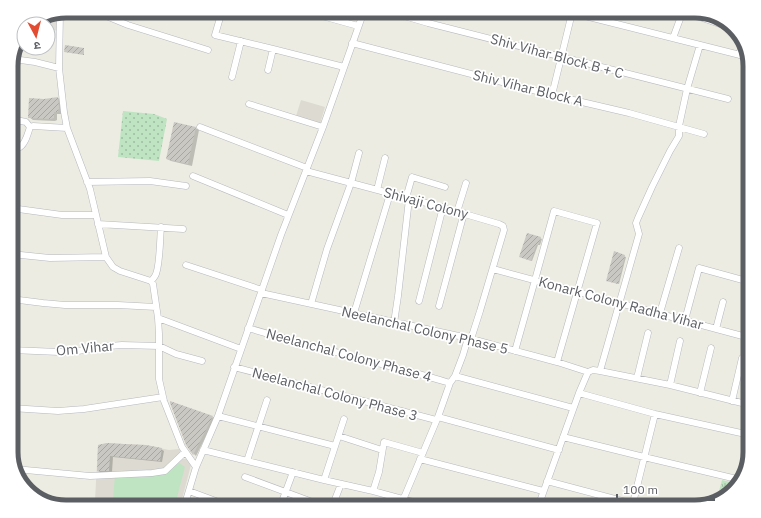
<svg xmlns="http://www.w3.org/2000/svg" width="761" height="518" font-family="'IBM Plex Sans','Noto Sans Devanagari',sans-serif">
	<defs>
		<pattern id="grass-dots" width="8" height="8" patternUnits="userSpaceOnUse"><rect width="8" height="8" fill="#bfe4c2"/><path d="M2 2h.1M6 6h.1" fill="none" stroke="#9ebca1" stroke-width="1.8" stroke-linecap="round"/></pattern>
		<pattern id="park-tufts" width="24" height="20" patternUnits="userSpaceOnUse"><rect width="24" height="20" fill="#bfe4c2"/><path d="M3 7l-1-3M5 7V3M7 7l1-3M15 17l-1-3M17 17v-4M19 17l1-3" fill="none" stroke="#9ebca1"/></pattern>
		<pattern id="building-hatch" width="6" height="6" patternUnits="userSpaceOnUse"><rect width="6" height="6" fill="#cac8c2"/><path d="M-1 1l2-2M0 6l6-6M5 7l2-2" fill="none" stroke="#a7a6a1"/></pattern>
	</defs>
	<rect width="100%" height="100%" fill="#edece3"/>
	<path fill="#dfddd7" d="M57 15 58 31 48 29V24H35Z"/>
	<path fill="#dddbd1" d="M301 100 325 107 320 124 296 116Z
		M107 443 124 444 146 445 169 450 179 449 181 452 180 454 183 459H186L191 465 180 507H163L95 500 98 445Z"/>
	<path fill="url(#grass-dots)" d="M123 111 154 114 167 119 159 161 118 157Z"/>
	<path fill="url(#park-tufts)" d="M722 480 739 484 719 501 716 502Z"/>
	<path fill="#bfe4c2" d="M179 463 185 467 175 505 113 499 115 475H158L166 473Z"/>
	<path fill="#0003" d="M58 98 61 100V114H57V120L55 121 33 120 29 117 44 100Z
		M195 128 199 130 192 166 171 161 167 159Z
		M540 238 542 239 540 245H538L532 261 522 257Z
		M614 253 626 257 619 284 609 281Z
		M213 417 215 418 196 456 194 454 187 444Z
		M99 446 161 449 164 451 162 462 113 457 112 472H100L98 471Z"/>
	<path fill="url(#building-hatch)" d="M65 45 84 48V55L64 52Z
		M58 97 59 109H58V112H54V118L51 119 28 118 29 98 44 99Z
		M174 122 196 127 188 164 166 159Z
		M527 233 541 237 538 245H536L531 261 519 257Z
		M614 251 625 255 618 284 606 281Z
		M170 401 213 416 193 455 186 445 170 403Z
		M107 443 124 444 146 445 162 448 160 461 110 456 109 471H97L98 445Z"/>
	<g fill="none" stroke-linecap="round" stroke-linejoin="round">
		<g stroke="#b5b8bd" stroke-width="7">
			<path id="minor" d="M94 11 128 25 208 50
				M222 11 215 35 273 49 344 67
				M304 11 358 26
				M387 11 428 23 728 99
				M565 11 748 57
				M682 11 734 29
				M60 13 59 68 64 112 67 128 90 189 106 257 113 267 120 271 151 281 153 284 158 318 159 334V379L164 401 182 447 196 467
				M673 38 683 11
				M352 43 552 95 629 113 704 134
				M739 55 743 42
				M13 59 35 62 59 68
				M268 70 273 49
				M232 77 241 41
				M552 95 572 13
				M249 104 323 127
				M11 119 26 122 30 127
				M200 127 307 168
				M11 147C13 147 16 148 18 148 25 146 28 133 30 127L33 126 67 128
				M306 171 434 205 499 224 503 226 504 230 480 311 471 339
				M193 176 288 215
				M87 182 150 181 186 186
				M377 190 385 158
				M406 198 412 177 445 187
				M11 208 62 215H96
				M457 212 466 183
				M98 224 183 229
				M11 254 50 258 106 257
				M186 265 262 290
				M493 269 750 338
				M151 281C153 279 154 278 155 276 160 269 160 237 161 227
				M261 293 468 338 557 362 588 372
				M11 299 43 303 65 305H118L156 307
				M419 301 443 207
				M311 304 327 249 351 183 359 153
				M439 306 464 213
				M354 313 390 194
				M660 313 679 248
				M158 318 241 349
				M685 320 699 268 750 282
				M394 323 398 296 409 199
				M248 328C315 348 383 363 450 383
				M716 329 723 302
				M11 350 59 352 78 351 109 346 122 345 159 346 176 354 202 361
				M515 351 535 280 554 211 597 223 557 362
				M234 367 436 420
				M600 371 670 385 750 405
				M455 376 573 408
				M637 378 648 333
				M670 385 680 341
				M579 393 655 414 750 435
				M700 393 711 348
				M732 401 742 358
				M11 408 58 411 84 409 163 397
				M218 416 335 446
				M438 417 559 450
				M339 436 382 450
				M563 437 644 457 741 480
				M203 450 324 480 373 491 432 507
				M420 459 543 491
				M247 461 267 400
				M15 469 90 476 152 473 165 471 185 452
				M245 477 326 507
				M324 480 344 419
				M547 481 645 507
				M189 491 232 507
				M373 491 379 472 384 442 423 453
				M184 507 196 467 218 416 281 235 323 127 364 11
				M280 507 293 472
				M332 507 341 484
				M399 507 403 500 438 417 450 383 455 376 463 355 468 338
				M538 507 579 393 588 372 593 370 600 371 639 234 636 223 638 218 652 187 670 151 679 136V126L687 89 700 45
				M632 507 655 414"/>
		</g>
		<use href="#minor" stroke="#fff" stroke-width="6"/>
	</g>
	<g text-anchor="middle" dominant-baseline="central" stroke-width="3.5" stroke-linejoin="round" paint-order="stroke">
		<g font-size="14" fill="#5b5e63" stroke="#fff">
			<text transform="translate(557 56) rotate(15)">Shiv Vihar Block B + C</text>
			<text transform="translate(528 88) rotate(14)">Shiv Vihar Block A</text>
			<text transform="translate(426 203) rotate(15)">Shivaji Colony</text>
			<text transform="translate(621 303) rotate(15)">Konark Colony Radha Vihar</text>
			<text transform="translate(425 330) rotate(13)">Neelanchal Colony Phase 5</text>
			<text transform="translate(85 348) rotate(-5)">Om Vihar</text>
			<text transform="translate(349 355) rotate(15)">Neelanchal Colony Phase 4</text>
			<text transform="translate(335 394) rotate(15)">Neelanchal Colony Phase 3</text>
		</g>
	</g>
	<path d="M0 0H761V518H0ZM66 18H695A48 48 0 0 1 743 66V452A48 48 0 0 1 695 500H66A48 48 0 0 1 18 452V66A48 48 0 0 1 66 18Z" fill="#fff" fill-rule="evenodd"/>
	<path fill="none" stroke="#5b5e63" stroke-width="5" d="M66 18H695A48 48 0 0 1 743 66V452A48 48 0 0 1 695 500H66A48 48 0 0 1 18 452V66A48 48 0 0 1 66 18Z"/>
	<g transform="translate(36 36) rotate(173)"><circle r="19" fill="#ffffff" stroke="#bdbfc1"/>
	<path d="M0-3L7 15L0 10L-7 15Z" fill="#e44c31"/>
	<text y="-6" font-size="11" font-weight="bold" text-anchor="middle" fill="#5b5e63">उ</text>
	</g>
	<path d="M617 494v6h97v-6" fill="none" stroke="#5b5e63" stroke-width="2"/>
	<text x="623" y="494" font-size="12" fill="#5b5e63" stroke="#ffffff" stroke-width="3" paint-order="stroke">100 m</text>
</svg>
